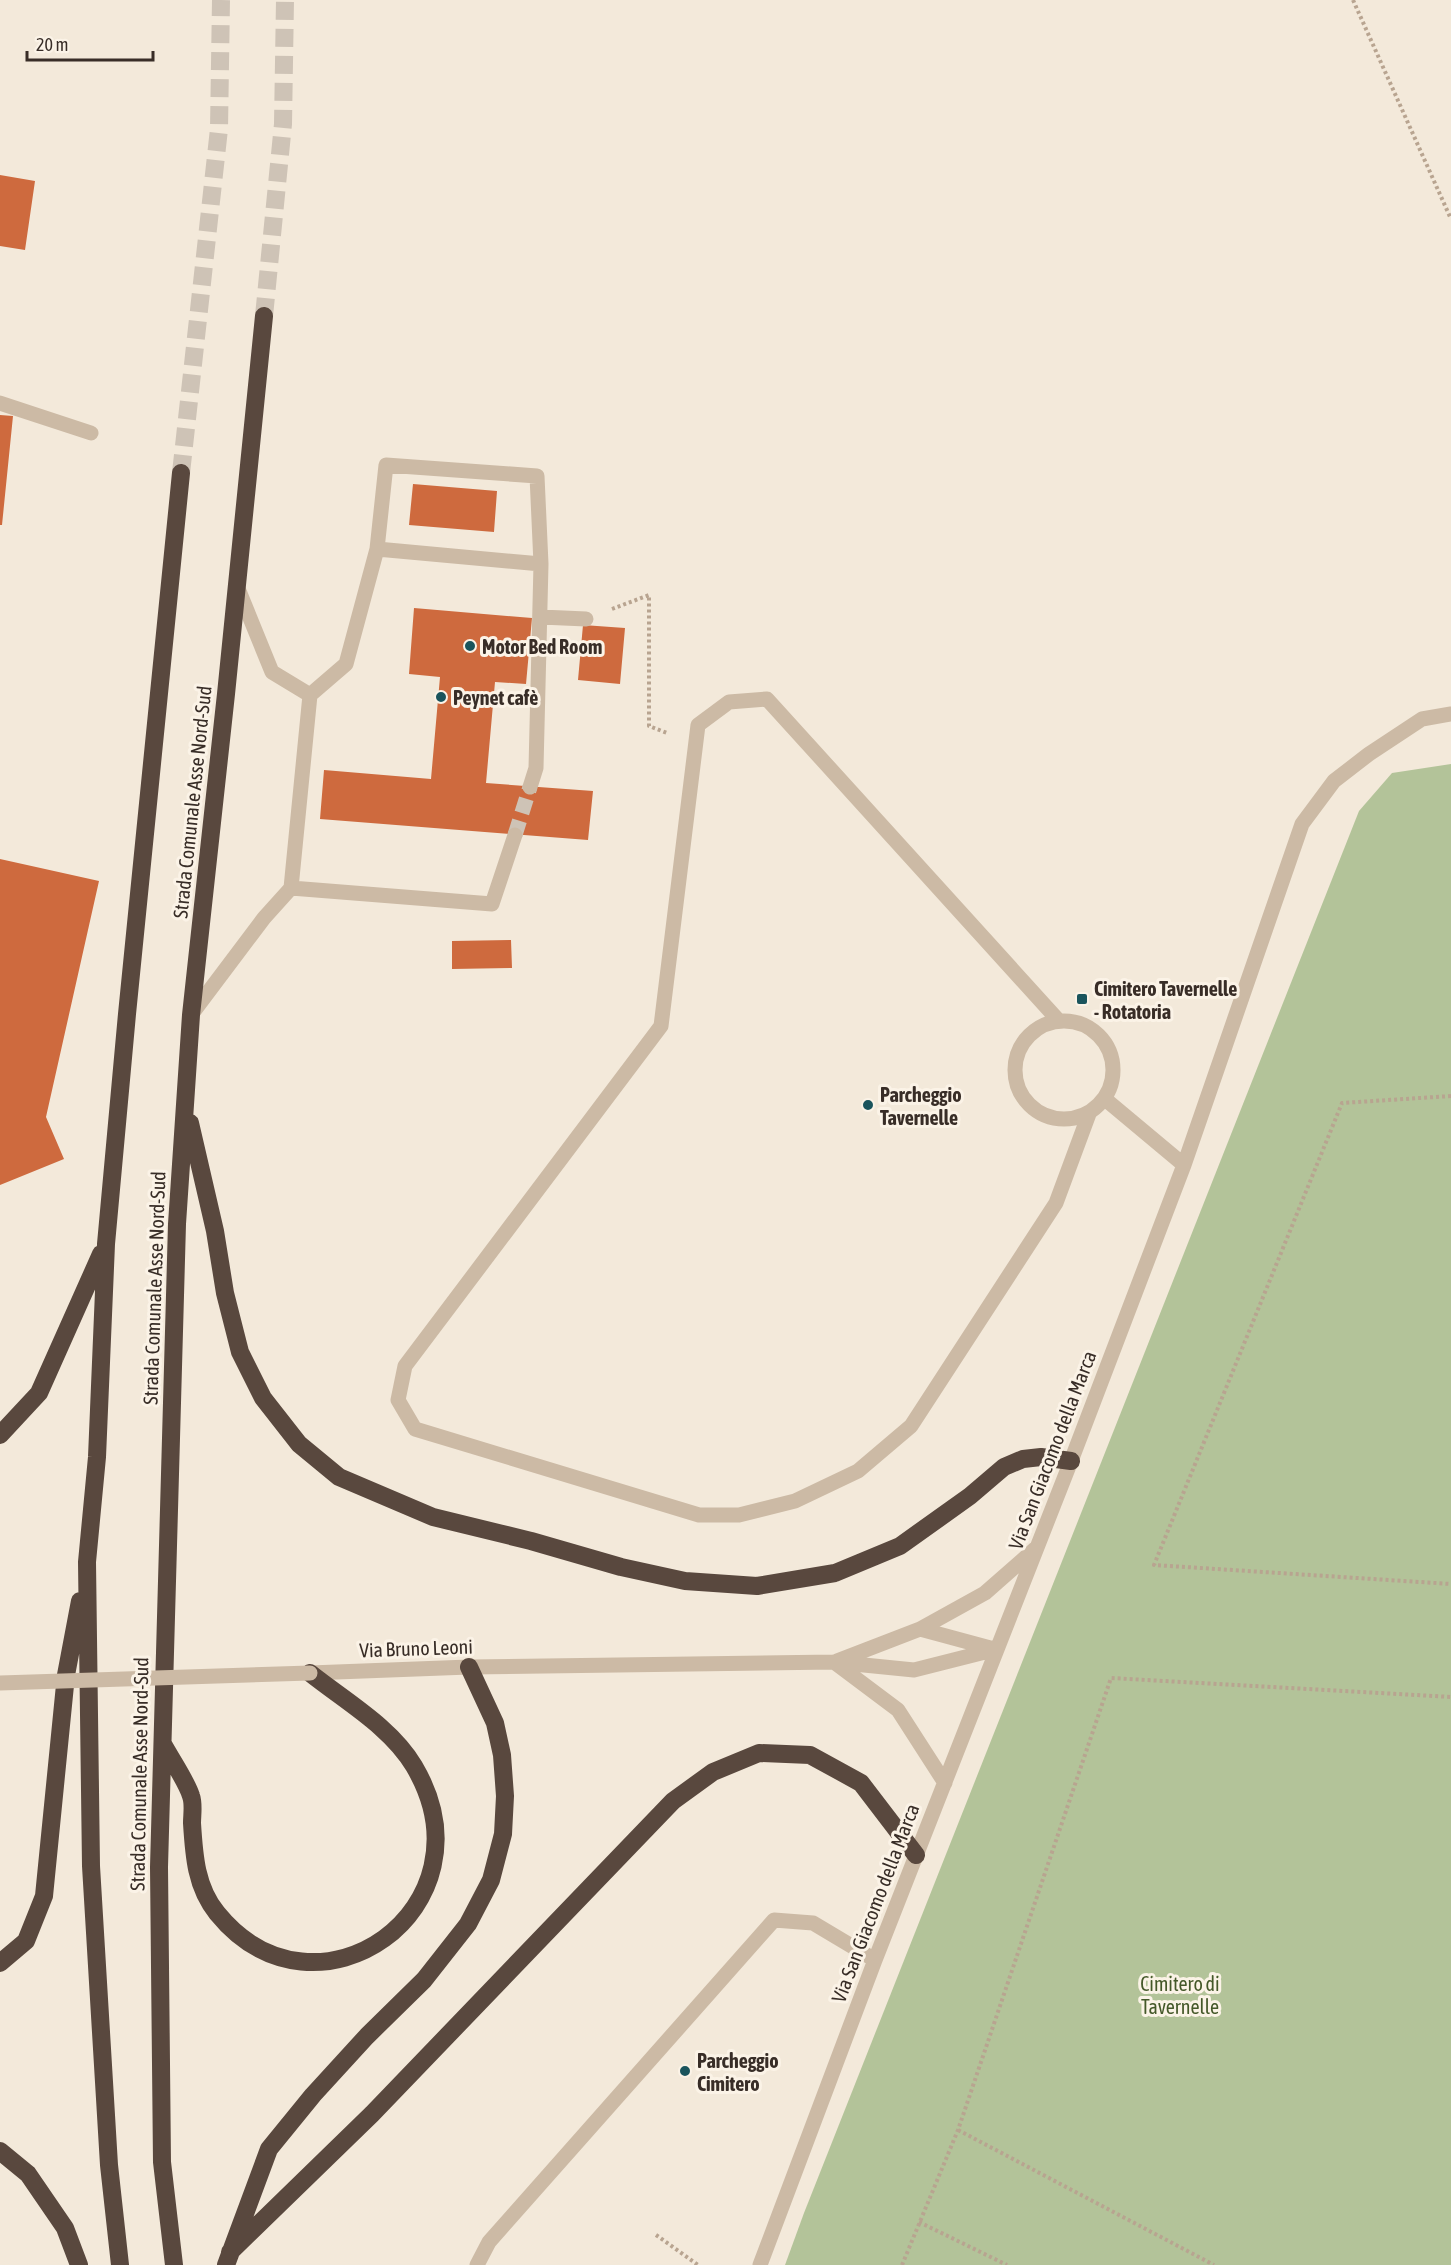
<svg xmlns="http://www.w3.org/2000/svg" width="1451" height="2265" font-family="'Asap Condensed',sans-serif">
	<rect width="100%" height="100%" fill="#f3e9da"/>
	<path fill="#b3c399" d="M1451 764V2265H785L804 2213 1359 811 1392 773Z"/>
	<path fill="#ce6a3e" d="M0 175 35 181 25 250 0 246Z
		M0 415 13 416 2 525H0Z
		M413 484 497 491 494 532 409 525Z
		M414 608 532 618 526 684 495 682 486 783 593 791 588 840 320 819 324 770 431 779 440 677 409 674Z
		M583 625 625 628 620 684 578 680Z
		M0 859 99 881 46 1117 64 1159 0 1185Z
		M511 940 512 968 452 969V941Z"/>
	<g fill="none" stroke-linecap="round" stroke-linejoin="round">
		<path stroke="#cec3b6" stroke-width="15" stroke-dasharray="15 8" stroke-linecap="butt" d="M515 835 530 787"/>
		<path stroke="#cec3b6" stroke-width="18" stroke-dasharray="18 9" stroke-linecap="butt" d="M264 316 283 124 285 0
			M181 473 219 129 221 0"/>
		<path stroke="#b8a490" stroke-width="4" stroke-dasharray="3 3" stroke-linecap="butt" d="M1353 0 1451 219
			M612 609 649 595V726L667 733
			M1451 1096 1342 1103 1154 1565 1451 1584
			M958 2130 1214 2265
			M919 2222 1007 2265
			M656 2235 698 2265
			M902 2265 958 2130 1111 1678 1451 1697"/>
		<path stroke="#ccbaa5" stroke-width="15" d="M0 403 91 433
			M377 549 541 564 536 768 530 787
			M541 617 586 619
			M310 695 346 664 377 549 386 465 537 476 541 564
			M291 888 492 904 515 835
			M191 1015 264 918 291 888 310 695 272 672 237 586
			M1059 1021 767 699 729 702 698 725 661 1026 405 1366 398 1400 415 1429 699 1515H739L795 1501 858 1471 911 1426 1056 1203 1089 1114
			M1015 1070a49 49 0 1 1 98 0a49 49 0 1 1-98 0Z
			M1105 1099 1184 1165
			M920 1629 985 1593 1035 1549
			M837 1661 920 1629 994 1649
			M834 1662 898 1710 945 1783
			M310 1673 469 1667 834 1662 914 1670 997 1649
			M477 2265 489 2242 774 1920 813 1923 875 1960
			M760 2265 875 1960 1071 1461 1184 1165 1302 824 1334 781 1369 754 1422 719 1451 714"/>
		<path stroke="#59483e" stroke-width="18" d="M190 1123 215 1231 225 1293 240 1352 263 1398 299 1444 339 1477 433 1517 531 1541 621 1567 685 1581 757 1586 835 1573 900 1546 970 1496 1004 1467 1023 1459 1041 1457 1071 1461
			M0 1435 39 1393 101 1254
			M163 1744C171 1759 187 1782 191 1796 194 1804 192 1815 192 1823 194 1856 196 1887 217 1913 316 2035 498 1908 414 1766 391 1727 345 1701 310 1673
			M0 1963 26 1941 44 1896 66 1675 80 1601
			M0 2151 28 2174 65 2228 79 2265
			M230 2252 372 2114 673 1801 713 1772 759 1753 810 1755 861 1783 916 1855
			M120 2265 109 2165 91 1866 87 1562 97 1457 106 1244 127 1014 181 473
			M174 2265 162 2162 159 1867 177 1224 191 1015 226 694 264 316
			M226 2265 269 2149 313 2095 367 2036 424 1980 468 1924 491 1880 503 1834 505 1796 502 1755 495 1723 469 1667"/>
		<path stroke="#ccbaa5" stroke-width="15" d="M0 1683 310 1673"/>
	</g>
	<g fill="#1a545c" stroke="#fbf3e7" stroke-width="2">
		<circle cx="470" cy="646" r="6"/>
		<circle cx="441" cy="697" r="6"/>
		<rect x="1076" y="993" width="12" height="12" rx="3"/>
		<circle cx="868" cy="1105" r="6"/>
		<circle cx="685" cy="2071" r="6"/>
	</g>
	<g text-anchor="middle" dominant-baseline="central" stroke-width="6" stroke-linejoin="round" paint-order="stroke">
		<g font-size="20" font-weight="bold" fill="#382d27" stroke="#fbf3e7" text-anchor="start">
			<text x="482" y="646">Motor Bed Room</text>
			<text x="453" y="697">Peynet cafè</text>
			<text x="1094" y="988">Cimitero Tavernelle<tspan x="1094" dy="23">- Rotatoria</tspan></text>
			<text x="880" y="1094">Parcheggio<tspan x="880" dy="23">Tavernelle</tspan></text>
			<text x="697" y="2060">Parcheggio<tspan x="697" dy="23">Cimitero</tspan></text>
		</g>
		<g font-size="20" fill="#382d27" stroke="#fbf3e7">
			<text transform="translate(192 802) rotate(-84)">Strada Comunale Asse Nord-Sud</text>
			<text transform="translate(154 1288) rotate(-88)">Strada Comunale Asse Nord-Sud</text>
			<text transform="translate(1052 1450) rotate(-69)">Via San Giacomo della Marca</text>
			<text transform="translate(416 1648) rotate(-2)">Via Bruno Leoni</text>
			<text transform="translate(139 1774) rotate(-89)">Strada Comunale Asse Nord-Sud</text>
			<text transform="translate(875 1903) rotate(-69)">Via San Giacomo della Marca</text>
		</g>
		<g font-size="20" fill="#445829" stroke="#fbf3e7">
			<text x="1180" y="1983">Cimitero di<tspan x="1180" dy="23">Tavernelle</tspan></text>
		</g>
	</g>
	<path d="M27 51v9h126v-9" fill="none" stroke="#382d27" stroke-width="3"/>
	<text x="36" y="51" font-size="18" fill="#382d27" stroke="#fbf3e7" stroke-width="4.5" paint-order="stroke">20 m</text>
</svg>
